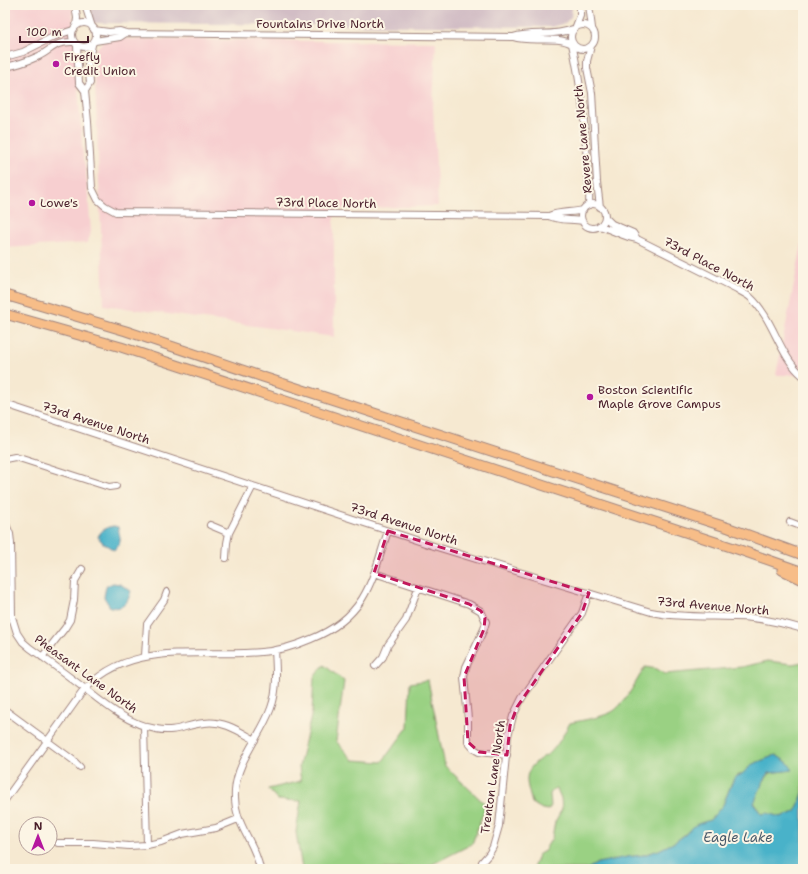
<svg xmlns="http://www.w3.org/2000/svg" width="808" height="874" font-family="'Shantell Sans',sans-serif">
	<rect width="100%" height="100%" fill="#fcf5e5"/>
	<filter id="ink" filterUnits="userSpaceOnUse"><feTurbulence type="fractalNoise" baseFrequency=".025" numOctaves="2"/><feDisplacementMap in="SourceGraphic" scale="8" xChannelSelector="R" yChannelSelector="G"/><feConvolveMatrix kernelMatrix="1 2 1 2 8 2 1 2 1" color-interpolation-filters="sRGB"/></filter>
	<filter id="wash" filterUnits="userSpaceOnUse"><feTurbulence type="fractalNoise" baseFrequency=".012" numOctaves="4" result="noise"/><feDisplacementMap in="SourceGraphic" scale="16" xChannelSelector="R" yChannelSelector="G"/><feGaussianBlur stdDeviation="0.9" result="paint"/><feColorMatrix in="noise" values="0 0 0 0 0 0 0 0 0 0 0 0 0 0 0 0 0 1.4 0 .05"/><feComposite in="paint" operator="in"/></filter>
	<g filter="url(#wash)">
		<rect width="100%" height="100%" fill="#f6e9d1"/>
		<path fill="#f7cfd0" d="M5 5H72L83 156 86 172 91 231 90 236 87 243 5 248Z
			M119 39 436 42 433 107 438 206 334 209V337L104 305 94 57 96 49 104 41Z
			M803 239V375H776Z"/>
		<path fill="#d2bdc5" d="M91 5H572V9L571 17 565 23 552 27 92 23Z"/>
		<path fill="#9ad183" stroke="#727857" d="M768 661 792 664 803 662V793L796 812 780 817 767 813 761 814 754 802 763 782 770 773 792 770 788 763 776 755 753 764 742 774 737 776 732 782 723 805 710 820 698 824 675 842 659 850 644 855 627 857 598 863 587 869H533L538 855 544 851 552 838 555 822 562 809 561 798 557 789 553 790 550 794 551 806 548 810 542 809 532 803C527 783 521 773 540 759 544 756 548 755 551 752 559 744 564 733 570 723 582 720 606 717 615 710 628 699 636 681 645 667L657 669 665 674 742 667Z
			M324 665 344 681 336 741 353 760 382 762 408 727 410 683 428 680 445 766 486 805 472 844 423 869H302L296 832 301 801 278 800 268 789 301 781 299 767 312 712 314 677Z"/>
		<path fill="#4ab2c9" stroke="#4a687a" d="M114 526 118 527C120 539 123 541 114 550L103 543 98 537C101 530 106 527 114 526Z
			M113 583 120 584 131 591C128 603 123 610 110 607L104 597 106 586Z
			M776 755 788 763 793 770 769 773 763 782 754 803 761 814 767 813 780 817 796 812 803 793V869H587L598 863 627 857 644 855 659 850 675 842 686 834 692 827 698 824 710 820 723 805 734 778 742 774 753 764Z"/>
	</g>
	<g filter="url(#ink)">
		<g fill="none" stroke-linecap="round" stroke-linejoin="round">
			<g stroke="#a0847e" stroke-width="8">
				<path id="minor" d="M75 5 77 18 76 26
					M85 5 92 27
					M589 5 592 28
					M72 35a12 12 0 1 1 24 0a12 12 0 1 1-24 0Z
					M571 37a12 12 0 1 1 24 0a12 12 0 1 1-24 0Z
					M576 26 580 16V5
					M94 30 109 32 120 31 126 33 513 37C533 31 553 37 573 29
					M513 37C532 43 556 35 572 44 581 83 585 123 587 163 588 177 590 191 589 205
					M95 41 120 37 126 33
					M77 46 79 83 85 91 88 122 92 188 98 200 105 206 116 212 549 216C559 221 571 219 582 221
					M591 46 587 61V68L592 93 597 182 600 207
					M5 57 23 52 55 36 73 30
					M5 67C17 65 28 61 39 56 53 49 55 41 74 42
					M85 91 90 83 88 63 92 45
					M581 216a12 12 0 1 1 24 0a12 12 0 1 1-24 0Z
					M549 216C560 211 572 213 583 210
					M605 217 612 224 633 233 637 239
					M599 226C612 229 623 237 637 239L737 289C741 292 746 294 750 297 774 319 779 356 803 376
					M5 404 440 548 651 612C684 619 719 615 752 618 770 620 786 624 803 629
					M5 459 15 457 22 459 109 487 116 486
					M5 522 10 534 11 543 12 617 17 633 23 642 30 648C47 660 63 672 80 685 102 702 127 724 156 729 176 733 185 725 204 723 223 720 239 731 255 740
					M790 522 803 527
					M210 525 229 533
					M226 558 227 543 229 533 253 486
					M374 573 469 604 481 611 486 622 484 629 466 667 464 677 468 719V742L474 749 479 752 507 755
					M145 656 147 624 164 600 167 592
					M42 657 65 628 70 620 74 600 75 581 82 569
					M375 666 383 657 388 645 406 620 418 588
					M5 710 73 760 80 767
					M144 726 147 845
					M5 800 81 694C127 638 199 658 261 652 278 651 295 646 311 639 331 631 350 618 362 599 375 578 380 554 388 531
					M58 843H93L129 846 147 845 161 842 182 834 216 828 238 819
					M482 862 489 854 493 847 499 826 508 736 513 716 522 698 582 613 589 593
					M260 869C255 840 233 825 235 791 237 760 261 736 271 708 278 689 276 669 275 650"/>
			</g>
			<g stroke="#a0847e" stroke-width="11">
				<path id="highway" d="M5 295 126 331 263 377 729 528 803 555
					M5 314 121 347 740 550 803 572
					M782 570 803 580"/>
			</g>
			<use href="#minor" stroke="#fff" stroke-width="6"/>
			<use href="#highway" stroke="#f7bd88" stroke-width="9"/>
		</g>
	</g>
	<path fill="#c2185b" fill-opacity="0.2" stroke="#c2185b" stroke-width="3" stroke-dasharray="8 5" stroke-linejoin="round" d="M388 531 589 593 582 613 517 707 510 726 507 755 479 752 468 742 464 677 484 629 485 618 481 611 469 604 374 573Z"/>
	<g fill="#b5179e" stroke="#fcf5e5" stroke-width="1.5">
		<circle cx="56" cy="64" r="4"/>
		<circle cx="32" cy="203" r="4"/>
		<circle cx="590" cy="397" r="4"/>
	</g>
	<g text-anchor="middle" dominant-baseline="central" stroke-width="4" stroke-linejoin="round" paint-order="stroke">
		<g font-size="12" fill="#4a1f2b" stroke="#fcf5e5">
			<text x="320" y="24">Fountains Drive North</text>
			<text transform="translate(583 139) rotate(-95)">Revere Lane North</text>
			<text transform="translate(326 203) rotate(1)">73rd Place North</text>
			<text transform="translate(709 264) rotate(28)">73rd Place North</text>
			<text transform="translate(96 423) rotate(18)">73rd Avenue North</text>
			<text transform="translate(404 524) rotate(18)">73rd Avenue North</text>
			<text transform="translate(713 606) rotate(5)">73rd Avenue North</text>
			<text transform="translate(86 674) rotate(36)">Pheasant Lane North</text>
			<text transform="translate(493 777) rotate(-82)">Trenton Lane North</text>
		</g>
		<g font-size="12" fill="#4a1f2b" stroke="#fcf5e5" text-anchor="start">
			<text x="64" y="57">Firefly<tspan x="64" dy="14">Credit Union</tspan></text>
			<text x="40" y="203">Lowe's</text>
			<text x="598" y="390">Boston Scientific<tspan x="598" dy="14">Maple Grove Campus</tspan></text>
		</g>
		<g font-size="13" font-style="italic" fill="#4a5a6a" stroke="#fcf5e5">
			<text x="738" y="837">Eagle Lake</text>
		</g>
	</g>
	<rect width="808" height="874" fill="none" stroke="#fcf5e5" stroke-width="20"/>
	<g transform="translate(38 836)"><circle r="19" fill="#fcf5e5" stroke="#b59f9b"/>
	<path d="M0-3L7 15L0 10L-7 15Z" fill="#b5179e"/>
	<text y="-6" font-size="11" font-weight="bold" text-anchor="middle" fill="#4a1f2b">N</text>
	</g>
	<path d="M20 36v6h68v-6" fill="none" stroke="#4a1f2b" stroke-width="2"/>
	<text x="26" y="36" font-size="12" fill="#4a1f2b" stroke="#fcf5e5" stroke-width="3" paint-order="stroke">100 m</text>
</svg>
